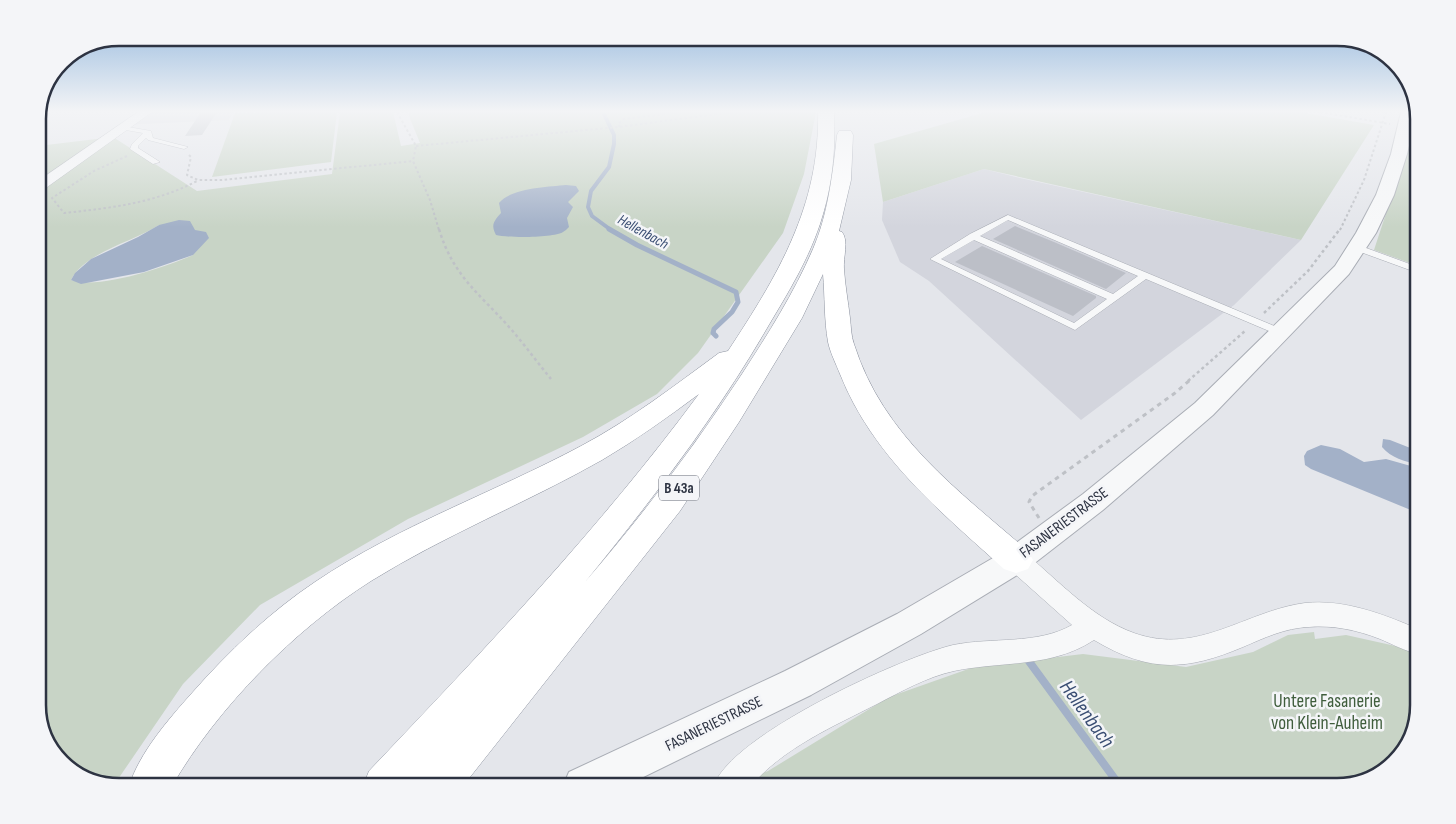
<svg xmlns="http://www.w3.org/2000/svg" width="1456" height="824" font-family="'Sofia Sans Condensed',sans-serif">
	<rect width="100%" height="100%" fill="#e4e6eb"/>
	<path fill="#d3d5dd" d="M140 112H233L229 120 120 125Z
		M984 169 1020 178 1301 240 1234 305 1081 420 929 281 900 262 882 220 883 202Z"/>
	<path fill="#c8d4c6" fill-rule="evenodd" d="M337 112 331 162 212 177 235 113Z
		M340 112H393L401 146 420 143 409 116V112H816L804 174 783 233 698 353 657 394 583 437 408 519 260 605 183 684 114 785 79 776 51 750 38 710V146L113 137 197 191 332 174ZM159 225 193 255C166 267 98 290 71 280 85 252 133 242 159 225Z
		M986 112H1300L1374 125 1301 240 984 169 883 202 874 144Z
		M1418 116V266L1374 250Z
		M1314 632 1315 639 1346 635 1409 649 1418 653V705L1408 745 1378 775 1337 786H727L768 771 889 697 974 667 1083 654 1186 667 1253 652 1288 635Z"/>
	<path fill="#a3b1c8" d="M566 185 576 186 579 191 568 202 573 207 567 218 569 227C567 229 565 231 563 232 554 238 507 238 496 235 491 225 493 222 501 213L499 203C511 188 547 187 566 185Z
		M179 220 190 221 195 230 206 232 209 238 193 255 144 272 81 284 71 280 75 273 91 259 138 237 159 225Z
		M1383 439 1390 440 1418 451V465C1405 461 1391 458 1382 447Z
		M1321 445 1340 449 1364 462 1386 459 1418 468V513L1311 469 1305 465 1304 456 1307 451Z"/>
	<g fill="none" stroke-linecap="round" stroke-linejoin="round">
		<path stroke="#a3b1c8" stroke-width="4" d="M603 112 614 135V144L609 167 591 191 588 207 592 216 611 230"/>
		<path stroke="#a3b1c8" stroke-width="5" d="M609 229 637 245 736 292 738 302 732 312 714 329 713 333 716 336"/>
		<path stroke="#a3b1c8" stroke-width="8" d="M1028 660 1120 786"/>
	</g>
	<path fill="#bcbfc7" d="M201 112H217L202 135 185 136Z
		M1015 226 1054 242 1126 273 1106 289 993 239Z
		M982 246 1096 296V298L1073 316 955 262Z"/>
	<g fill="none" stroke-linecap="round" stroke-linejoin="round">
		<g stroke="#a9adb5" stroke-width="1">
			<path id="service" d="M122 126 151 131 153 138 188 147 184 149 148 140 146 138 138 146V148L160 162 153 164 130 149 132 144 143 133 120 129V127Z
				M1008 215 1284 330 1285 332 1280 335 1276 334 1146 279 1075 330 930 259 970 234ZM1008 220 1138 276 1113 294 980 236ZM974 240 1107 299 1074 323 941 259Z
				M1358 245 1418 267V273L1355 250V246Z"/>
		</g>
		<g stroke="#a9adb5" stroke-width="1">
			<path id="minor" d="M138 112H152L43 190 38 191V181Z
				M1016 550 1025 553C1059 581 1092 618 1134 633 1198 656 1245 611 1305 603 1344 599 1383 614 1418 629V654C1405 651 1392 644 1380 639 1357 630 1333 625 1309 627 1285 628 1264 638 1243 647 1186 671 1149 673 1094 640 1052 668 1001 661 954 671 927 677 902 691 877 704 834 726 783 748 751 786H714C729 736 902 657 953 645 992 637 1037 645 1072 625L1007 567 1003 560 1007 553Z"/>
		</g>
		<g stroke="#a9adb5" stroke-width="2">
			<path id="tertiary" d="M1401 112H1417L1407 154 1394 195 1376 233 1349 274 1213 415 1103 510 1027 569 921 634 811 695 625 786H563L569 772 785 671 897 614 1005 551 1083 494 1195 403 1335 266 1356 233 1376 195 1391 154Z"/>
		</g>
		<g stroke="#8d93a0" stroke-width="1">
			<path id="trunk" d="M39 112H50L44 118 38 120Z
				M818 112H834C836 151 832 188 820 224 808 260 789 291 770 323 717 415 652 500 585 582 642 516 694 447 742 374 768 334 794 293 813 249 828 215 833 172 837 135L839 131H851L853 135 851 180 839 231 842 232C849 241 843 257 844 269 845 285 848 301 850 318 851 326 851 336 854 344 883 436 958 490 1028 551L1033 560 1028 569 1016 573 1004 569C940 511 873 457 840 374 836 364 830 352 828 342 824 320 825 296 823 274L802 318 739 422 680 511 463 786H416L419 778 412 786H363L369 771C484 650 600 528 699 394 668 417 636 440 602 460 526 503 445 535 371 581 295 629 217 708 172 786H129C140 752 168 720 192 693 228 652 270 612 315 582 398 526 493 493 581 446 630 420 674 386 719 353L728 351C778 275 820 206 818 112Z"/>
		</g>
		<path stroke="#bec1c6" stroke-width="2" stroke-dasharray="2.5 2.5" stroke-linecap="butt" d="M397 112 416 146 413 161 430 200 439 230
			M1320 112 1390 124
			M620 127 618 124 624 119 680 112
			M416 146 618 127 733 112
			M189 155 191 157 187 175 198 180H222L413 161
			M127 156 94 171 52 198 64 213C111 208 155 203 197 181
			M1340 230 1364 180 1386 112"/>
		<path stroke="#bec1c6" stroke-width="2.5" stroke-dasharray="3 3" stroke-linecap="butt" d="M439 229C453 276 479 293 510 328 524 344 537 362 551 379
			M1264 313 1308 271 1340 229
			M1188 381 1245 331"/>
		<path stroke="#bec1c6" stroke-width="3" stroke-dasharray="4.5 4.5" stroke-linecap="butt" d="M1039 518 1029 502 1032 496 1175 393 1190 380"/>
		<path stroke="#bec1c6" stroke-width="4.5" stroke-dasharray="5 5" stroke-linecap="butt" d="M651 786 706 783"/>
		<use href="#service" fill="#f7f8f9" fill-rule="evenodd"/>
		<use href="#minor" fill="#f7f8f9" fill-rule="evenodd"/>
		<use href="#tertiary" fill="#f7f8f9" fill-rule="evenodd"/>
		<use href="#trunk" fill="#fff" fill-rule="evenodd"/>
	</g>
	<linearGradient id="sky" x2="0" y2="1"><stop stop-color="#8cb3db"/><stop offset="0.49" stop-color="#f3f4f6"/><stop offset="1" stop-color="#f3f4f6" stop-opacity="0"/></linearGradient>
	<rect width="1456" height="227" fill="url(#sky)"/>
	<g text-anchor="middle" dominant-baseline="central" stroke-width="5" stroke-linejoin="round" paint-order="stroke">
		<g font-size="15" font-style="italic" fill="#3a4e73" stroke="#f4f5f8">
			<text transform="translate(643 232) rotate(29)">Hellenbach</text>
		</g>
		<rect fill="#f4f5f8" stroke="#696d79" stroke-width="1" x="659" y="475.5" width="40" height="25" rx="4"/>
		<g font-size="15" font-weight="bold" fill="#2d3342">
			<text x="679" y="488">B 43a</text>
		</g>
		<g font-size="16" fill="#2d3342" stroke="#f4f5f8">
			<text transform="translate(1064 523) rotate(-37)">FASANERIESTRASSE</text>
			<text transform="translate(714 724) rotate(-26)">FASANERIESTRASSE</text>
		</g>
		<g font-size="19" fill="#3f5d3c" stroke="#f4f5f8">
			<text x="1327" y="701">Untere Fasanerie<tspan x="1327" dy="22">von Klein-Auheim</tspan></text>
		</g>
		<g font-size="21" font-style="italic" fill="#3a4e73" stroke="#f4f5f8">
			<text transform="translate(1087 714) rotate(54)">Hellenbach</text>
		</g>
	</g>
	<path d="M0 0H1456V824H0ZM119 46H1337A73 73 0 0 1 1410 119V705A73 73 0 0 1 1337 778H119A73 73 0 0 1 46 705V119A73 73 0 0 1 119 46Z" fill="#f4f5f8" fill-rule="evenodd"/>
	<path fill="none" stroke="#2d3342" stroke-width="2.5" d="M119 46H1337A73 73 0 0 1 1410 119V705A73 73 0 0 1 1337 778H119A73 73 0 0 1 46 705V119A73 73 0 0 1 119 46Z"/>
</svg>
